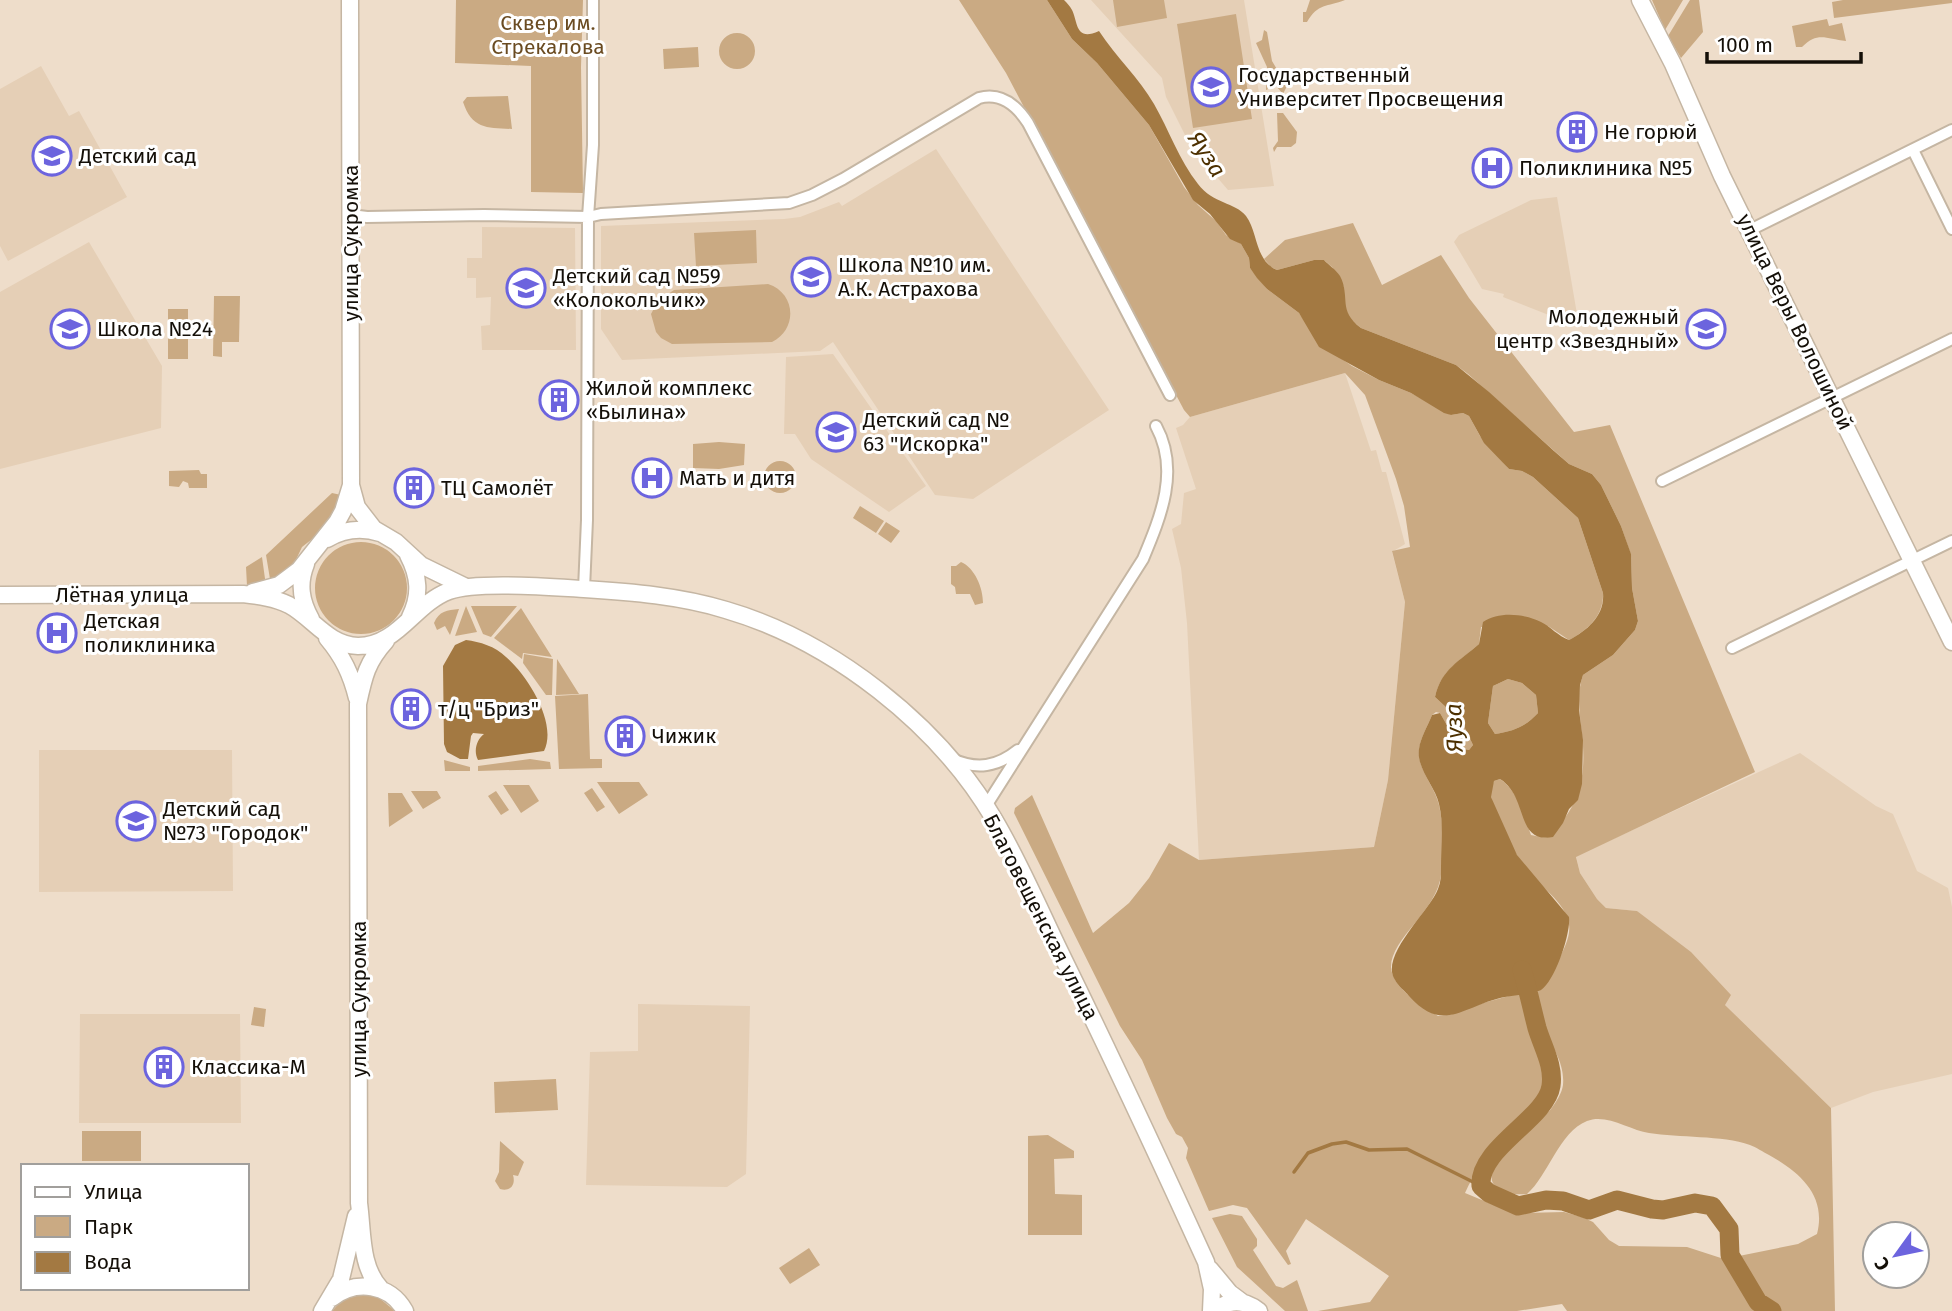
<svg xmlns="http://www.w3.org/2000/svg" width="1952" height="1311" font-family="'Fira Sans',sans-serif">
	<rect width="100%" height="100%" fill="#eeddca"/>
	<path fill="#e5cfb6" d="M1091 0H1244L1274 186 1228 190 1191 147 1166 97 1162 78Z
		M41 66 69 116 79 111 127 197 8 261 0 246V89Z
		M936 149 1109 410 973 499 935 495 833 342 820 351 622 360 601 329V226L784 219 800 217 839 202 842 206Z
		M1557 197 1578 320 1569 323 1503 297 1504 294 1482 289 1454 242 1459 235 1531 200Z
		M482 227 575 228 576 350H482L481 326 490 325 491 297 476 298V278H467V258H482Z
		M89 242 162 366 161 428 0 469V292Z
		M833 354 926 486 889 512 811 459 795 434H784L786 357Z
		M1345 373 1371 451 1376 450 1382 472H1386L1405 544 1392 552 1405 602 1388 780 1374 847 1199 860 1187 623 1181 568 1172 529 1181 524 1184 493 1196 489 1176 428 1183 425 1190 417Z
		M39 750H232L233 891 39 892Z
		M1800 753 1876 806 1893 814 1917 871 1948 888 1952 907V1074L1873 1092 1831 1108 1724 1004 1637 911 1606 908 1597 899 1580 873 1576 856Z
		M638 1004 750 1006 746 1174 727 1187 586 1185 590 1052 638 1051Z
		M80 1014H240L241 1123H79Z"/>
	<path fill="#caaa83" d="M456 0H583L581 67 583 193 531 192V66L455 63Z
		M959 0H1047L1072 39 1097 63 1149 125 1184 187 1198 205 1216 221 1226 235 1241 244 1249 258 1250 268 1267 289 1299 313 1309 327 1339 357 1352 366 1379 380 1411 393 1451 415 1463 413 1469 416 1480 436 1509 469 1522 471 1533 477 1578 518 1603 593C1604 615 1588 630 1569 640L1548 626 1481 627 1479 644C1460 661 1441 670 1435 697L1462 722 1473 745 1469 750 1460 748 1440 713 1436 712 1432 715C1428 725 1420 739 1419 750 1417 768 1435 787 1439 805 1444 826 1443 852 1441 874 1438 910 1391 938 1391 967 1392 989 1423 1005 1438 1016L1450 1015 1483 1003 1520 993C1526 1013 1548 1064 1545 1083 1543 1100 1511 1123 1500 1137 1487 1155 1474 1173 1465 1193L1506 1210 1524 1213 1564 1212 1582 1217 1593 1222 1609 1240 1619 1246 1687 1247 1724 1259 1798 1244 1817 1234C1827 1195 1799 1172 1769 1155 1763 1152 1756 1147 1750 1145 1722 1135 1679 1138 1649 1133 1630 1130 1606 1113 1587 1121 1559 1132 1548 1176 1527 1194 1517 1195 1504 1194 1496 1187 1474 1168 1541 1121 1551 1109 1556 1102 1562 1093 1563 1085 1565 1062 1552 1049 1545 1029 1542 1017 1540 1004 1537 992 1548 985 1552 972 1558 961 1563 951 1571 936 1569 925 1566 902 1540 887 1527 870 1515 855 1493 814 1491 797 1490 791 1492 786 1494 781L1500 779C1518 791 1524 816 1531 835L1546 838C1579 809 1587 779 1582 735 1580 714 1576 695 1583 675L1613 655 1635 630 1638 621 1632 588 1631 555 1621 526 1601 485 1592 474 1569 464 1468 374 1456 365 1361 328 1351 320 1345 310 1344 287 1332 267 1324 260H1314L1277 270 1271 267 1264 259 1285 240 1353 223 1382 285 1441 255 1469 298 1574 432 1610 425 1755 772 1576 857 1580 873 1597 899 1606 908 1637 911 1691 952 1731 995 1725 1005 1831 1108 1835 1311H1567L1562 1304 1517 1311H1318L1370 1302 1389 1276 1306 1219 1286 1251 1291 1264 1288 1265 1247 1208 1233 1205 1209 1211 1186 1158 1188 1148 1182 1137 1176 1134 1167 1118 1142 1060 1120 1026 1014 813 1015 808 1032 795 1093 933 1129 903 1149 878 1169 843 1199 860 1374 847 1388 780 1405 602 1392 551 1410 547 1404 506 1396 479 1365 395 1345 373 1190 417 1184 410 1006 73Z
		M1113 0H1164L1167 18 1117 27Z
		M1310 0H1345C1327 7 1318 3 1307 22H1303V12H1306Z
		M1652 0H1683L1665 30Z
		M1690 0H1699L1703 32 1681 58 1668 36Z
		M1843 0H1952V3L1834 18 1832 2Z
		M1236 14 1252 119 1193 128 1177 24Z
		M1827 19 1829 26 1842 23 1846 41C1826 39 1818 31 1802 47H1796L1792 26Z
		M1264 30 1267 32 1272 61 1287 86 1283 94 1276 86 1266 90 1267 67 1256 43 1262 40Z
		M719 51a18 18 0 1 1 36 0a18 18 0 1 1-36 0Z
		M698 47 699 67 664 69 663 49Z
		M508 96 512 129C487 128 472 129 463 102L467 97Z
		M1277 113H1283L1297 132 1296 143 1291 147H1277L1274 152 1273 148 1278 141Z
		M756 230 757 263 696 266 694 233Z
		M768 284C796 293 798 329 772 342L672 344 661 338 656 332 651 314 658 301 674 290Z
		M214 296H240L239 342H222V357L213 356Z
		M168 309H188V359H168Z
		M719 442 745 444 744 465 719 469 693 468V444Z
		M764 477a16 16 0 1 1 32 0a16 16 0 1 1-32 0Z
		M199 470 201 474H207V488H189L188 483 183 481 179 487 169 486V471Z
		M332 493 341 495 335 513 321 532 302 547 293 566 271 585 266 555Z
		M860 506 884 521 876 533 853 518Z
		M886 522 900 531 891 543 878 534Z
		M315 588a46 46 0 1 1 92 0a46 46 0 1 1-92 0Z
		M262 557 266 586H247L246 567Z
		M961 562C975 568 983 588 983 603L975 605 970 594H956L955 587 951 584V566H956Z
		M466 606 477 632 455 636Z
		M471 606H517L491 637 483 634Z
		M521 608 552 657 523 653 522 659 494 638Z
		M459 609 450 635 445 626 437 630 434 623C439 611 447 610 459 609Z
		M524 654 553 659 552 695H546L523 663Z
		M557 659 579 694 556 695Z
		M1508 679 1522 683 1536 695 1538 713C1525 727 1514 731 1495 734L1488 723 1493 686Z
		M588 694 590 759H602V768L559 769 555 696Z
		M530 759 550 762 551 769 478 771V766Z
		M444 760 470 767V771H445Z
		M597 782H639L648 795 619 814Z
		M503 785H529L539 801 521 813Z
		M592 788 605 807 597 812 584 793Z
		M437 791 441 798 423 809 411 791Z
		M496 791 509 810 501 815 488 796Z
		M388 793H402L413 811 389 827Z
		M254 1007 266 1009 264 1027 251 1025Z
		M556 1079 558 1110 495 1113 494 1082Z
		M82 1131H141V1161H82Z
		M1048 1135 1074 1151V1158L1054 1159 1055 1194 1082 1195V1235H1028V1136Z
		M500 1141 524 1162 518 1176 513 1175C516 1185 510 1192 500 1189L495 1181 499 1172Z
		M1230 1214 1242 1216 1257 1239V1246L1253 1250 1276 1286 1283 1288 1297 1280 1308 1311H1285L1237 1267 1212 1218Z
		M809 1248 820 1265 790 1284 779 1268Z
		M363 1294 378 1297 395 1311H332L342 1300Z"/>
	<path fill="#a37942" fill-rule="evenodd" d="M1047 0H1064C1067 3 1070 6 1072 10 1078 22 1075 42 1099 31 1116 57 1139 78 1154 104 1169 130 1179 160 1198 184 1213 204 1235 202 1246 216 1258 232 1255 261 1277 270L1314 260H1324C1329 265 1336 270 1340 276 1351 297 1337 310 1361 328L1456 365 1489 392 1554 451 1569 464 1592 474 1601 485 1621 526 1631 554 1632 588 1638 621 1635 630 1613 655 1583 675 1580 685 1579 710 1583 740 1582 784 1578 800 1569 809 1563 823 1553 837C1515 844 1529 797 1500 779L1494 781 1491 797 1517 855 1569 917C1571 933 1555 981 1541 990 1536 993 1509 996 1500 998 1461 1008 1442 1033 1409 996 1405 991 1398 986 1395 980 1379 956 1429 912 1438 889 1441 882 1441 875 1441 868 1441 847 1444 825 1439 804 1435 786 1416 768 1419 749 1420 739 1428 725 1432 715L1440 713 1460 748 1469 750 1473 745 1462 722 1435 697C1441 669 1460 661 1479 644L1483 622C1499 611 1525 614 1541 622 1551 627 1558 636 1569 640 1588 630 1605 615 1603 593L1578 518 1533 477 1522 471 1509 469 1484 443 1469 416 1463 413 1451 415 1444 413 1411 393 1379 380 1319 347 1299 313 1267 289 1257 278 1250 268 1249 258 1241 244 1230 239 1210 214 1193 200 1149 125 1097 63 1072 39ZM1508 679 1522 683 1536 695 1538 713C1525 727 1514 731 1495 734L1488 723 1493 686Z
		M466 640C480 642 495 646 506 657 527 675 558 723 544 751L478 760C473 751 477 739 484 734L473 733 471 736 468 759H460L447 752 444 744 443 666 455 645Z"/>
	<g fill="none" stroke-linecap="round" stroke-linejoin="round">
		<path stroke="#a37942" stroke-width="3.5" d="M1294 1172 1308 1153 1332 1144 1346 1142 1369 1150 1407 1149 1481 1186"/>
		<path stroke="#a37942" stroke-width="19" d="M1522 970C1528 989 1532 1009 1537 1028 1543 1048 1554 1065 1551 1086 1546 1119 1478 1148 1481 1186L1489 1193 1518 1206 1546 1200 1563 1201 1589 1210 1617 1200 1652 1209 1663 1210 1695 1203 1712 1206 1729 1229 1730 1255 1758 1302 1772 1311"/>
		<g stroke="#c5b6a3" stroke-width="14">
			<path id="street" d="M1913 150 1952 229
				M351 215 367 217 484 215 588 217 601 214 789 203 812 195 843 179 979 98C1001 92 1017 106 1028 123L1170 395
				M1750 230 1952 130
				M1662 481 1952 339
				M584 589 587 520 588 217 593 145V0
				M1732 648 1952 541
				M952 759C977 770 997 767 1018 750
				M986 806 1143 559C1161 516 1180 470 1156 426"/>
		</g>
		<g stroke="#c5b6a3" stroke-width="19">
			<path id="secondary" d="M1640 0 1673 64 1722 176 1952 642
				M351 485 357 507 374 529 396 542 421 565 464 586
				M327 539C344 529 361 527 380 533
				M408 555C419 576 421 595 410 617
				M306 564C298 584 301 601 311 619
				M253 592 279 585 299 570 337 522 343 511 351 485 350 0
				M0 595 243 594C259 596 275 598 289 605 313 618 328 645 358 646 398 646 414 604 449 591 476 581 551 587 584 589 631 592 681 596 726 610 832 641 938 724 994 819 1022 866 1043 918 1067 966 1115 1064 1161 1163 1206 1262L1212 1289 1211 1311
				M327 638C343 657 351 674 357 698
				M1210 1269 1230 1293 1242 1302
				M381 1289C360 1267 363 1232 359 1203L358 704C364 676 367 662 386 641
				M332 1298C356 1279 390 1284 405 1311
				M322 1311 341 1279 356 1216
				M1214 1311C1229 1299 1244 1299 1259 1311"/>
		</g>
		<use href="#street" stroke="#fff" stroke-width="10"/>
		<use href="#secondary" stroke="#fff" stroke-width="16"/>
	</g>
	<defs>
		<g id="university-ring" transform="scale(2.0125)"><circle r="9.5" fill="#fff" stroke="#6c64de" stroke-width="1.5"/><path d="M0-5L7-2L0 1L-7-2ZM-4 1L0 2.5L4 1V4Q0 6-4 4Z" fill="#6c64de"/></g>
		<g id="building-ring" transform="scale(2.0125)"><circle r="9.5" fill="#fff" stroke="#6c64de" stroke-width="1.5"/><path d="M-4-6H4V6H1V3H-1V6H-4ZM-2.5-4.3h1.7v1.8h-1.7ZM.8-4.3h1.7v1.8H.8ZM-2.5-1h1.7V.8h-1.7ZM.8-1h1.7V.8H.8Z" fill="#6c64de"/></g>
		<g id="school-ring" transform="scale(2.0125)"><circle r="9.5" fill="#fff" stroke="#6c64de" stroke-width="1.5"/><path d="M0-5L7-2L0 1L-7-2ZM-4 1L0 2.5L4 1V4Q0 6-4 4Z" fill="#6c64de"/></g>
		<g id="hospital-ring" transform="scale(2.0125)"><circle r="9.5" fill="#fff" stroke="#6c64de" stroke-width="1.5"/><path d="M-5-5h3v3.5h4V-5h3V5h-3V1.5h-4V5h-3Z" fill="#6c64de"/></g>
	</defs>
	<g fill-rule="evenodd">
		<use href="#university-ring" x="1211" y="87"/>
		<use href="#building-ring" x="1577" y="132"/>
		<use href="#school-ring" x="52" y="156"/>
		<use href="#hospital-ring" x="1492" y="168"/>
		<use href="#school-ring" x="811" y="277"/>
		<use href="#school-ring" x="526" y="288"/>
		<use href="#school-ring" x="70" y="329"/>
		<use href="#school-ring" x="1706" y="329"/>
		<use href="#building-ring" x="559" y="400"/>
		<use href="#school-ring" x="836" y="432"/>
		<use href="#hospital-ring" x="652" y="478"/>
		<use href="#building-ring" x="414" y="488"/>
		<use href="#hospital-ring" x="57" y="633"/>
		<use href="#building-ring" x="411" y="709"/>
		<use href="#building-ring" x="625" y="736"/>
		<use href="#school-ring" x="136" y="821"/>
		<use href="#building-ring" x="164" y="1067"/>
	</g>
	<g text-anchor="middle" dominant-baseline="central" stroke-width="6" stroke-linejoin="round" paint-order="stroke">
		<g font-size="21" fill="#6a4b21" stroke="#fff">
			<text x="548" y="23">Сквер им.<tspan x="548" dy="24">Стрекалова</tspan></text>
		</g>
		<g font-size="21" fill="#140f08" stroke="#fff" text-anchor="start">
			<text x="1238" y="75">Государственный<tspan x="1238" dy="24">Университет Просвещения</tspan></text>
			<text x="1604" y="132">Не горюй</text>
			<text x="79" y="156">Детский сад</text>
			<text x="1519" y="168">Поликлиника №5</text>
			<text x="838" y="265">Школа №10 им.<tspan x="838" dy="24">А.К. Астрахова</tspan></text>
			<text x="553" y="276">Детский сад №59<tspan x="553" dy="24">«Колокольчик»</tspan></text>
			<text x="1679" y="317" text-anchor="end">Молодежный<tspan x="1679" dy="24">центр «Звездный»</tspan></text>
			<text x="97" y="329">Школа №24</text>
			<text x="586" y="388">Жилой комплекс<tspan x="586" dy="24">«Былина»</tspan></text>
			<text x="863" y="420">Детский сад №<tspan x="863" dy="24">63 "Искорка"</tspan></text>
			<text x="679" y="478">Мать и дитя</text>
			<text x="441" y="488">ТЦ Самолёт</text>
			<text x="84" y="621">Детская<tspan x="84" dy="24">поликлиника</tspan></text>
			<text x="438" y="709">т/ц "Бриз"</text>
			<text x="652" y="736">Чижик</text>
			<text x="163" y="809">Детский сад<tspan x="163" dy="24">№73 "Городок"</tspan></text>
			<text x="191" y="1067">Классика-М</text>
		</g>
		<g font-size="21" fill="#140f08" stroke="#fff">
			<text transform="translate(351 243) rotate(-90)">улица Сукромка</text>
			<text transform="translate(1795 322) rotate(64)">улица Веры Волошиной</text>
			<text x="122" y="595">Лётная улица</text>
			<text transform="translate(1041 917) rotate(63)">Благовещенская улица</text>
			<text transform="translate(359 999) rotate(-90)">улица Сукромка</text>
		</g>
		<g font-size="23" font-style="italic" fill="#4d3000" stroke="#fff">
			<text transform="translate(1207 154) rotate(57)">Яуза</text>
			<text transform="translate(1454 728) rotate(-92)">Яуза</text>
		</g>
	</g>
	<rect x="21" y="1164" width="228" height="126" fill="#ffffff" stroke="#a19f9c" stroke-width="2"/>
	<rect x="35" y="1187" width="35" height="10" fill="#ffffff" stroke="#a19f9c" stroke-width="2"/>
	<text x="84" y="1199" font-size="21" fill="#140f08">Улица</text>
	<rect x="35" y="1216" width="35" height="21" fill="#caaa83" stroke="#a19f9c" stroke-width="2"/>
	<text x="84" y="1234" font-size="21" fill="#140f08">Парк</text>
	<rect x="35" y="1252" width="35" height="21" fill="#a37942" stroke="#a19f9c" stroke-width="2"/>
	<text x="84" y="1269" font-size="21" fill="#140f08">Вода</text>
	<g transform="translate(1896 1255) rotate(237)"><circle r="33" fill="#ffffff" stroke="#a19f9c" stroke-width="2"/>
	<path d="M0-5L12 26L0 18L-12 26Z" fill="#6c64de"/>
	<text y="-10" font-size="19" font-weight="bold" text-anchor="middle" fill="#140f08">С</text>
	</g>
	<path d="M1707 52v10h154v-10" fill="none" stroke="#140f08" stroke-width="3.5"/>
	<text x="1717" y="52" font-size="21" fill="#140f08" stroke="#ffffff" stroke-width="5" paint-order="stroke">100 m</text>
</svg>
